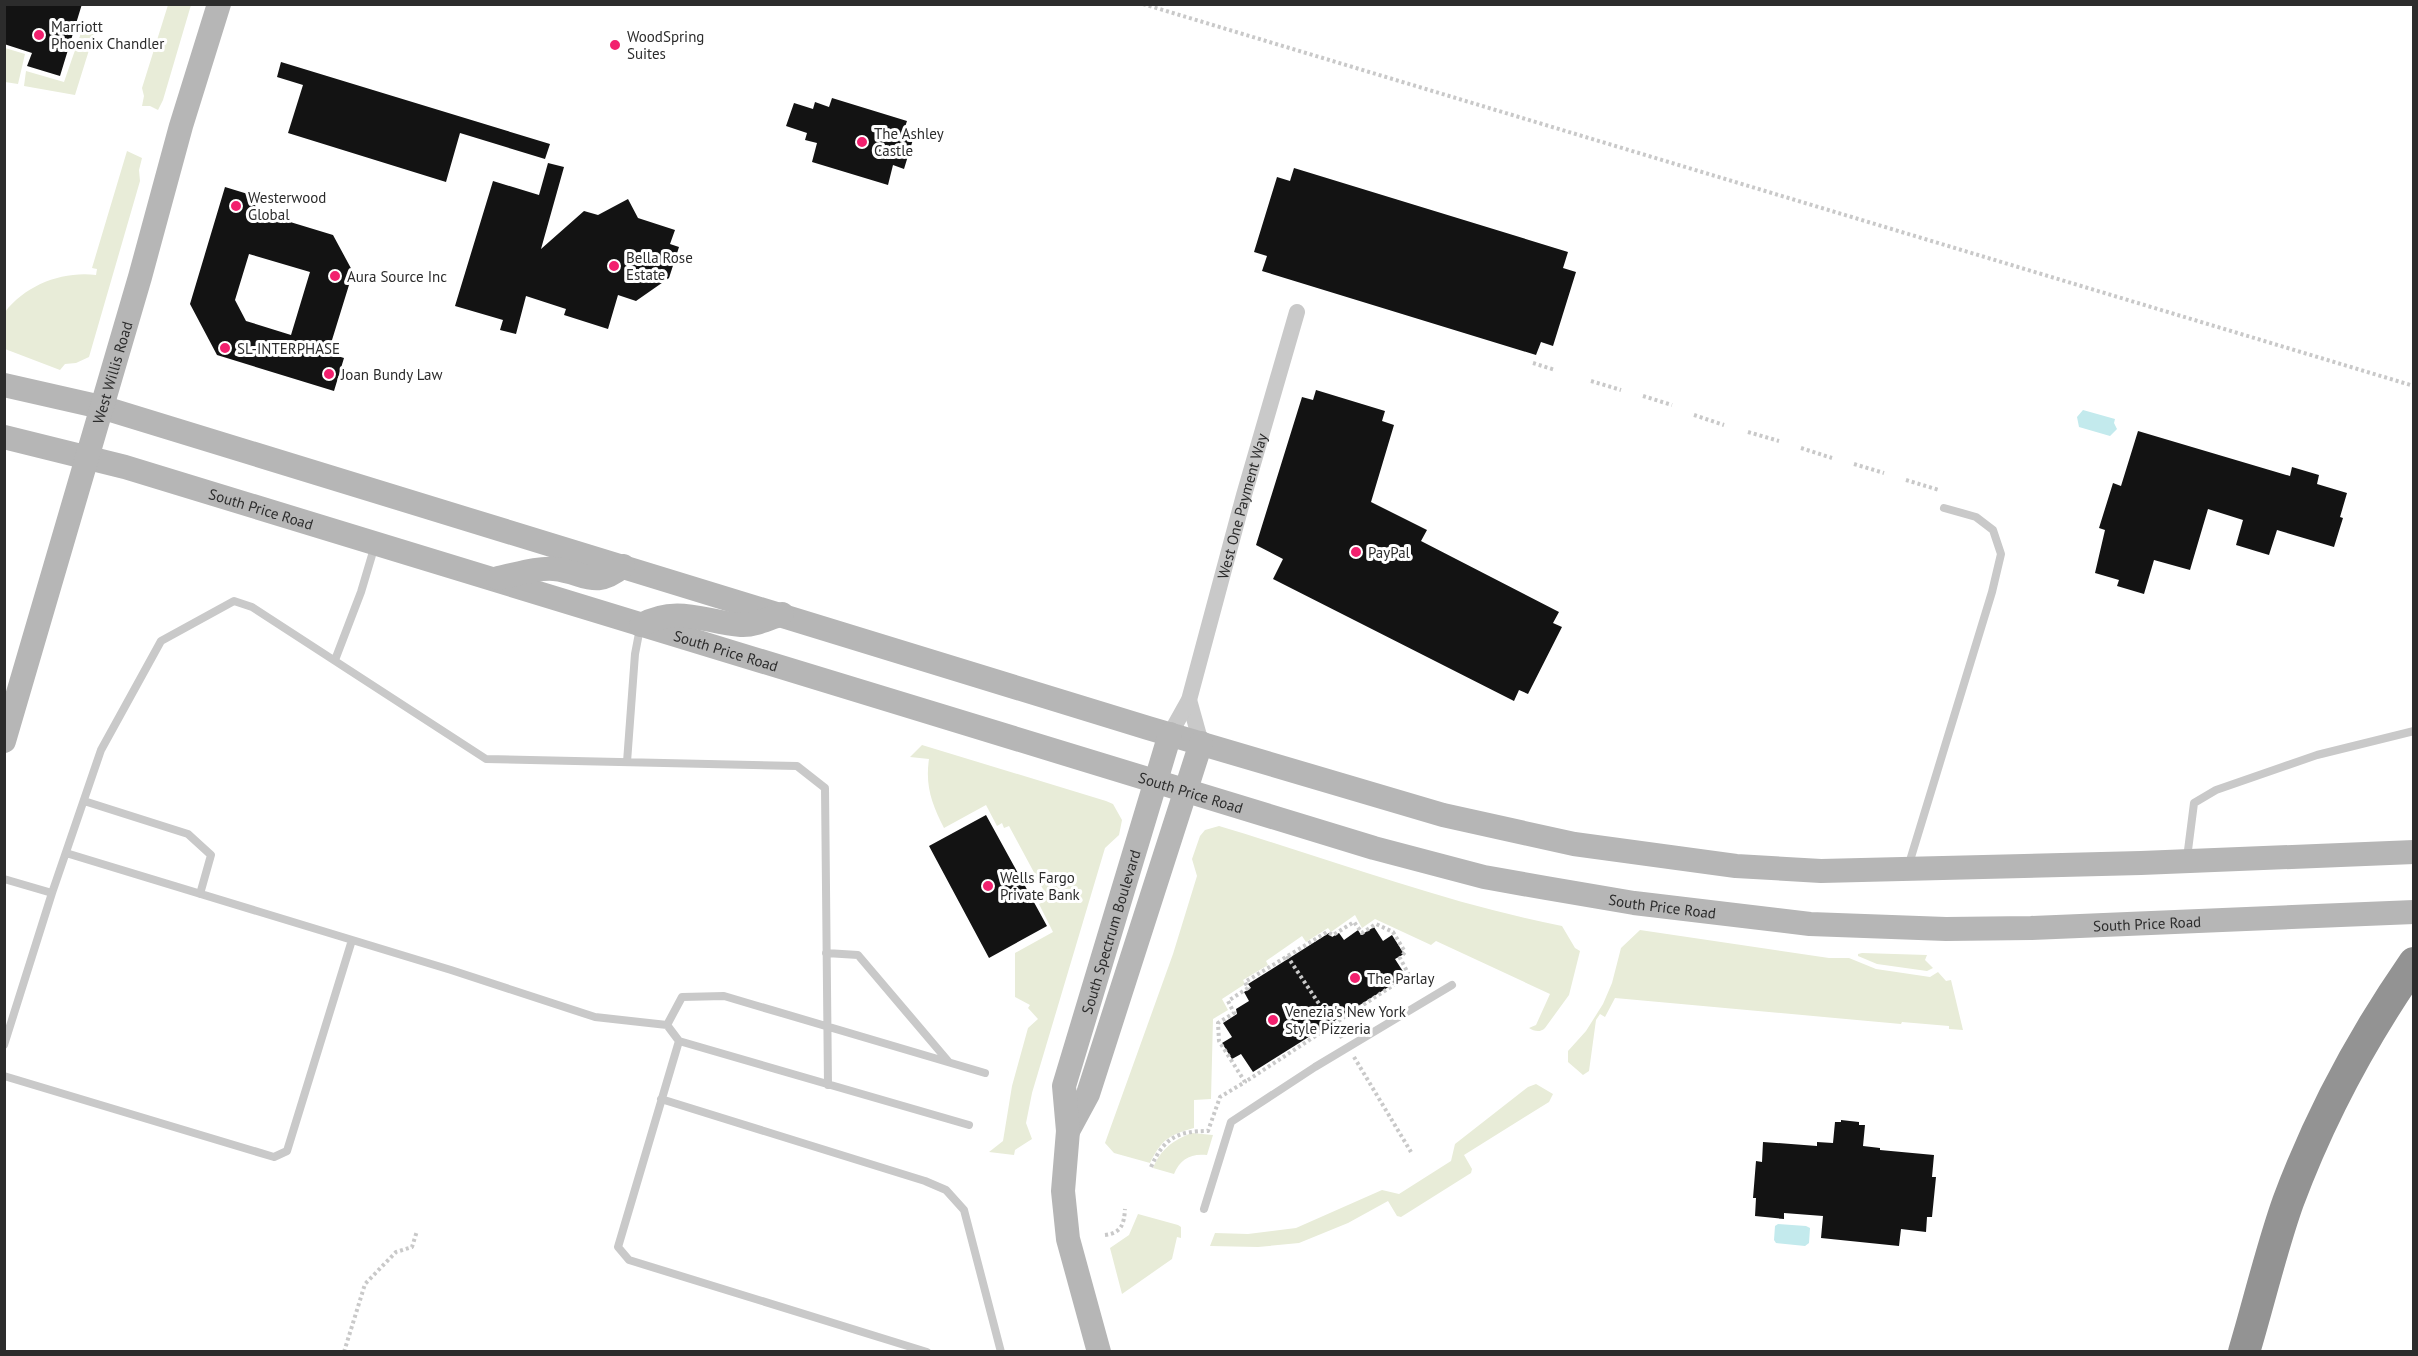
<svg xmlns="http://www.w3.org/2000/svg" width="2418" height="1356" font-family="'PT Sans',sans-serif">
	<rect width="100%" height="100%" fill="#fff"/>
	<path fill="#e8ecd8" d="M168 5H191L163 100 158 110 150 106H142L144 96 142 88Z
		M82 30 94 34 75 95 24 86 26 71 64 82Z
		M5 48 25 54 18 84 5 82Z
		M127 151 142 158 139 170 140 181 89 357 76 363 65 364 60 370 5 349V312C26 285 62 271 96 275L97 269 92 268Z
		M922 745 1106 801 1113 804 1122 820 1119 835 1105 848 1032 1093 1026 1123 1032 1139 1015 1150 1014 1155 989 1152 1003 1141 1012 1086 1028 1028 1038 1019 1028 1008 1030 1005 1015 997V953L1053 932 1039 904 1043 902 1040 895 1044 891 1009 826 1004 828 1002 823 997 826 986 805 944 828C932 804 925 786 929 759L910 757Z
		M1219 826C1333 860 1445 903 1562 926L1575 948 1580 951 1569 995 1545 1028C1540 1033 1534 1031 1529 1028L1536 1025 1550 994 1436 941 1431 945 1375 919 1362 928 1355 915 1331 932 1328 928 1306 942 1302 936 1266 961 1268 965 1243 980 1245 984 1222 999 1228 1010 1213 1019 1211 1099 1194 1100V1128C1169 1135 1162 1139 1150 1163L1114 1153 1105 1143 1173 954 1197 876 1192 859 1200 836 1205 830Z
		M1640 930 1829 958H1849L1876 969 1930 977 1938 972 1946 981 1951 980 1963 1030 1949 1029V1026L1902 1022 1901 1024 1615 998 1605 1017 1600 1014 1596 1020 1589 1071 1583 1075 1568 1062V1051L1586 1031 1603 1004 1612 983 1621 948Z
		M1862 953 1927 955 1925 960 1933 968 1927 971 1877 964 1858 956V954Z
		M1536 1084 1553 1094 1549 1102 1464 1155 1472 1169 1471 1173 1401 1217 1397 1216 1388 1201 1348 1223 1299 1243 1258 1247 1210 1246 1215 1233 1248 1234 1296 1228 1382 1190 1399 1194 1451 1161 1455 1144 1528 1087Z
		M1192 1133 1213 1135 1207 1155C1191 1153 1180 1159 1174 1174L1153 1168C1161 1149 1173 1140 1192 1133Z
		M1138 1214 1178 1225 1181 1227V1238L1177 1237 1172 1259 1122 1294 1110 1248 1129 1235Z"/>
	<path fill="#c3eaed" d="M2083 410 2115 419 2114 423 2117 429 2110 436 2079 427 2077 417Z
		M1778 1224 1806 1226 1810 1228 1809 1243 1805 1246 1776 1243 1774 1240 1775 1226Z"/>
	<path fill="#131313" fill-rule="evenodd" d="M4 4H82L60 76 27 66 32 53 4 44Z
		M281 62 550 144 545 159 460 133 446 182 288 133 303 85 277 77Z
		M832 98 907 121 904 130 915 133 904 169 893 165 888 185 812 162 817 143 805 140 807 133 786 126 794 103 813 109 815 102 829 107Z
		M548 163 564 167 541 249 584 211 598 215 628 199 638 218 675 230 670 244 679 247 669 278 636 301 618 295 608 329 564 315 566 309 526 296 516 334 500 330 503 320 455 306 493 181 539 195Z
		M1294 168 1568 252 1563 268 1576 272 1553 346 1541 342 1536 355 1262 271 1267 256 1254 252 1277 177 1290 181Z
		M225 187 258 197 254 211 333 235 353 272 328 353 344 358 334 391 217 355 190 304ZM249 254 310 272 291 335 246 321 235 300Z
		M1316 390 1385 411 1382 421 1394 425 1371 502 1427 530 1421 541 1559 612 1553 623 1562 627 1528 694 1519 690 1514 701 1273 579 1283 559 1256 545 1302 397 1313 400Z
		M2138 431 2290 476 2292 467 2319 475 2317 484 2347 493 2340 517 2343 518 2334 547 2277 530 2269 555 2236 545 2243 520 2208 509 2190 570 2154 560 2144 594 2117 586 2119 580 2095 573 2105 530 2099 528 2113 483 2121 486Z
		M986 815 1047 926 989 958 929 846Z
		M1374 927 1383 941 1392 935 1404 954 1395 959 1406 976 1253 1072 1241 1054 1232 1059 1222 1043 1232 1037 1223 1023 1237 1014 1236 1009 1249 1001 1244 992 1251 988 1248 984 1329 933 1332 937 1339 933 1344 940 1358 930 1361 935Z
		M1841 1120 1859 1122V1125H1865L1863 1146 1880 1148V1150L1934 1155 1932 1177H1936L1932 1217H1927L1926 1232 1901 1229 1899 1246 1821 1238 1823 1216 1784 1213V1219L1755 1216 1756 1198H1753L1756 1161 1762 1162 1763 1142 1817 1146V1142L1833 1143 1835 1122H1841Z"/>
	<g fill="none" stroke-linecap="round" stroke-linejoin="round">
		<path stroke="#c9c9c9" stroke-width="4" stroke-dasharray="3 3" stroke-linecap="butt" d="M1143 4 2414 386
			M1533 363 1555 370
			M1591 381 1621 390
			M1643 396 1672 405
			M1694 415 1724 425
			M1748 432 1779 441
			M1801 448 1832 458
			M1854 464 1884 473
			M1906 480 1939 490
			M1287 956 1342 1038
			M1354 1057 1411 1152
			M1151 1167C1164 1138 1177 1131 1208 1131L1220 1097 1245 1082 1219 1041 1218 1023 1234 1013 1228 1001 1248 988 1245 982 1327 932 1333 935 1354 922 1362 933 1376 924 1393 932 1405 952 1400 958 1409 975 1245 1082
			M1105 1235C1121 1233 1124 1225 1125 1209
			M344 1352 365 1284 396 1252 412 1247 417 1231"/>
		<path stroke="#c9c9c9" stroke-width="8" d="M335 660 361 592 375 545
			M627 762 635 654 640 628
			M84 801 188 834 211 855 200 894
			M66 853 451 970 595 1017 667 1025 679 1041 969 1125
			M2187 858 2194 803 2216 790 2317 755 2414 731
			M1908 867 1992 592 2001 554 1993 530 1976 517 1944 508
			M4 879 52 893
			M826 953 858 955 948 1061
			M667 1025 682 997 724 996 985 1073
			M679 1041 618 1247 629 1260 927 1352
			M4 1045 52 893 101 750 161 641 234 601 252 607 486 759 797 766 825 788 828 1085
			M4 1076 274 1157 287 1151 352 940
			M661 1099 925 1181 946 1190 964 1210 1001 1352
			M1204 1209 1231 1122 1315 1067 1452 985"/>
		<g stroke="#c9c9c9" stroke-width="16">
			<path d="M1189 700 1201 743"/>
			<path id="s1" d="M1170 734 1189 700 1244 495 1297 312"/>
		</g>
		<g stroke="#b6b6b6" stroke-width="24">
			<path d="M4 385 101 407 1148 728 1443 815 1574 844 1736 866 1821 871 2141 863 2414 852"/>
			<path id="s2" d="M4 437 125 467 1374 848 1484 877 1546 888 1634 903 1810 924 1946 929 2031 928 2414 912"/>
			<path d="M498 578C514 575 539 567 554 569 585 572 594 590 623 566"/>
			<path d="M641 625C678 605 704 622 741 625 754 626 770 618 782 614"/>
			<path id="s3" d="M4 741 140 277 181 126 219 4"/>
			<path d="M1068 1131 1088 1094 1201 743"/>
			<path id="s4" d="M1099 1352 1068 1239 1063 1191 1068 1131 1064 1086 1170 734"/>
		</g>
		<path stroke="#939393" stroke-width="32" d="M2244 1352C2259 1302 2271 1250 2288 1202 2320 1116 2362 1038 2414 963"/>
	</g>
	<g fill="#f2206e" stroke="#fff" stroke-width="2">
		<circle cx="39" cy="35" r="6"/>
		<circle cx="615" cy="45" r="6"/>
		<circle cx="862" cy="142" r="6"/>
		<circle cx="236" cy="206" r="6"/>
		<circle cx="614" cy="266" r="6"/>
		<circle cx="335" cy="276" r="6"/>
		<circle cx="225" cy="348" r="6"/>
		<circle cx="329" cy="374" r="6"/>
		<circle cx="1356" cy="552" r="6"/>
		<circle cx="988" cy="886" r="6"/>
		<circle cx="1355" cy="978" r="6"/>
		<circle cx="1273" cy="1020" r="6"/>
	</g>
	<g text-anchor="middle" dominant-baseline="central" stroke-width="6" stroke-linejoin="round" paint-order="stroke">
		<g font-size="15" fill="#2c2c2c" stroke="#fff" text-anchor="start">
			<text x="51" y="26">Marriott<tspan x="51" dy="17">Phoenix Chandler</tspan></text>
			<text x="627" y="36">WoodSpring<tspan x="627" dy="17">Suites</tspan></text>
			<text x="874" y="133">The Ashley<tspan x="874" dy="17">Castle</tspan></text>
			<text x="248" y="197">Westerwood<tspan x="248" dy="17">Global</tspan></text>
			<text x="626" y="257">Bella Rose<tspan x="626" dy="17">Estate</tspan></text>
			<text x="347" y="276">Aura Source Inc</text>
			<text x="237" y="348">SL-INTERPHASE</text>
			<text x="341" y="374">Joan Bundy Law</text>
			<text x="1368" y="552">PayPal</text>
			<text x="1000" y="877">Wells Fargo<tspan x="1000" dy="17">Private Bank</tspan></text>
			<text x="1367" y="978">The Parlay</text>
			<text x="1285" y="1011">Venezia's New York<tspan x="1285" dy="17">Style Pizzeria</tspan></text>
		</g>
		<g font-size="15" fill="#2c2c2c" stroke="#fff">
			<text stroke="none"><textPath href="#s3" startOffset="384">West Willis Road</textPath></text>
			<text stroke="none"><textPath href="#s1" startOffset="240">West One Payment Way</textPath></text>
			<text stroke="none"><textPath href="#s2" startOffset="267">South Price Road</textPath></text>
			<text stroke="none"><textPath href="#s2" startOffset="753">South Price Road</textPath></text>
			<text stroke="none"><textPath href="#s2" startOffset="1239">South Price Road</textPath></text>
			<text stroke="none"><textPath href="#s2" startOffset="1725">South Price Road</textPath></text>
			<text stroke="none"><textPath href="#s2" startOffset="2211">South Price Road</textPath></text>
			<text stroke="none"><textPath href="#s4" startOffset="432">South Spectrum Boulevard</textPath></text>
		</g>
	</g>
	<rect width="2418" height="1356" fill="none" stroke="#2c2c2c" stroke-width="12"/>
</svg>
